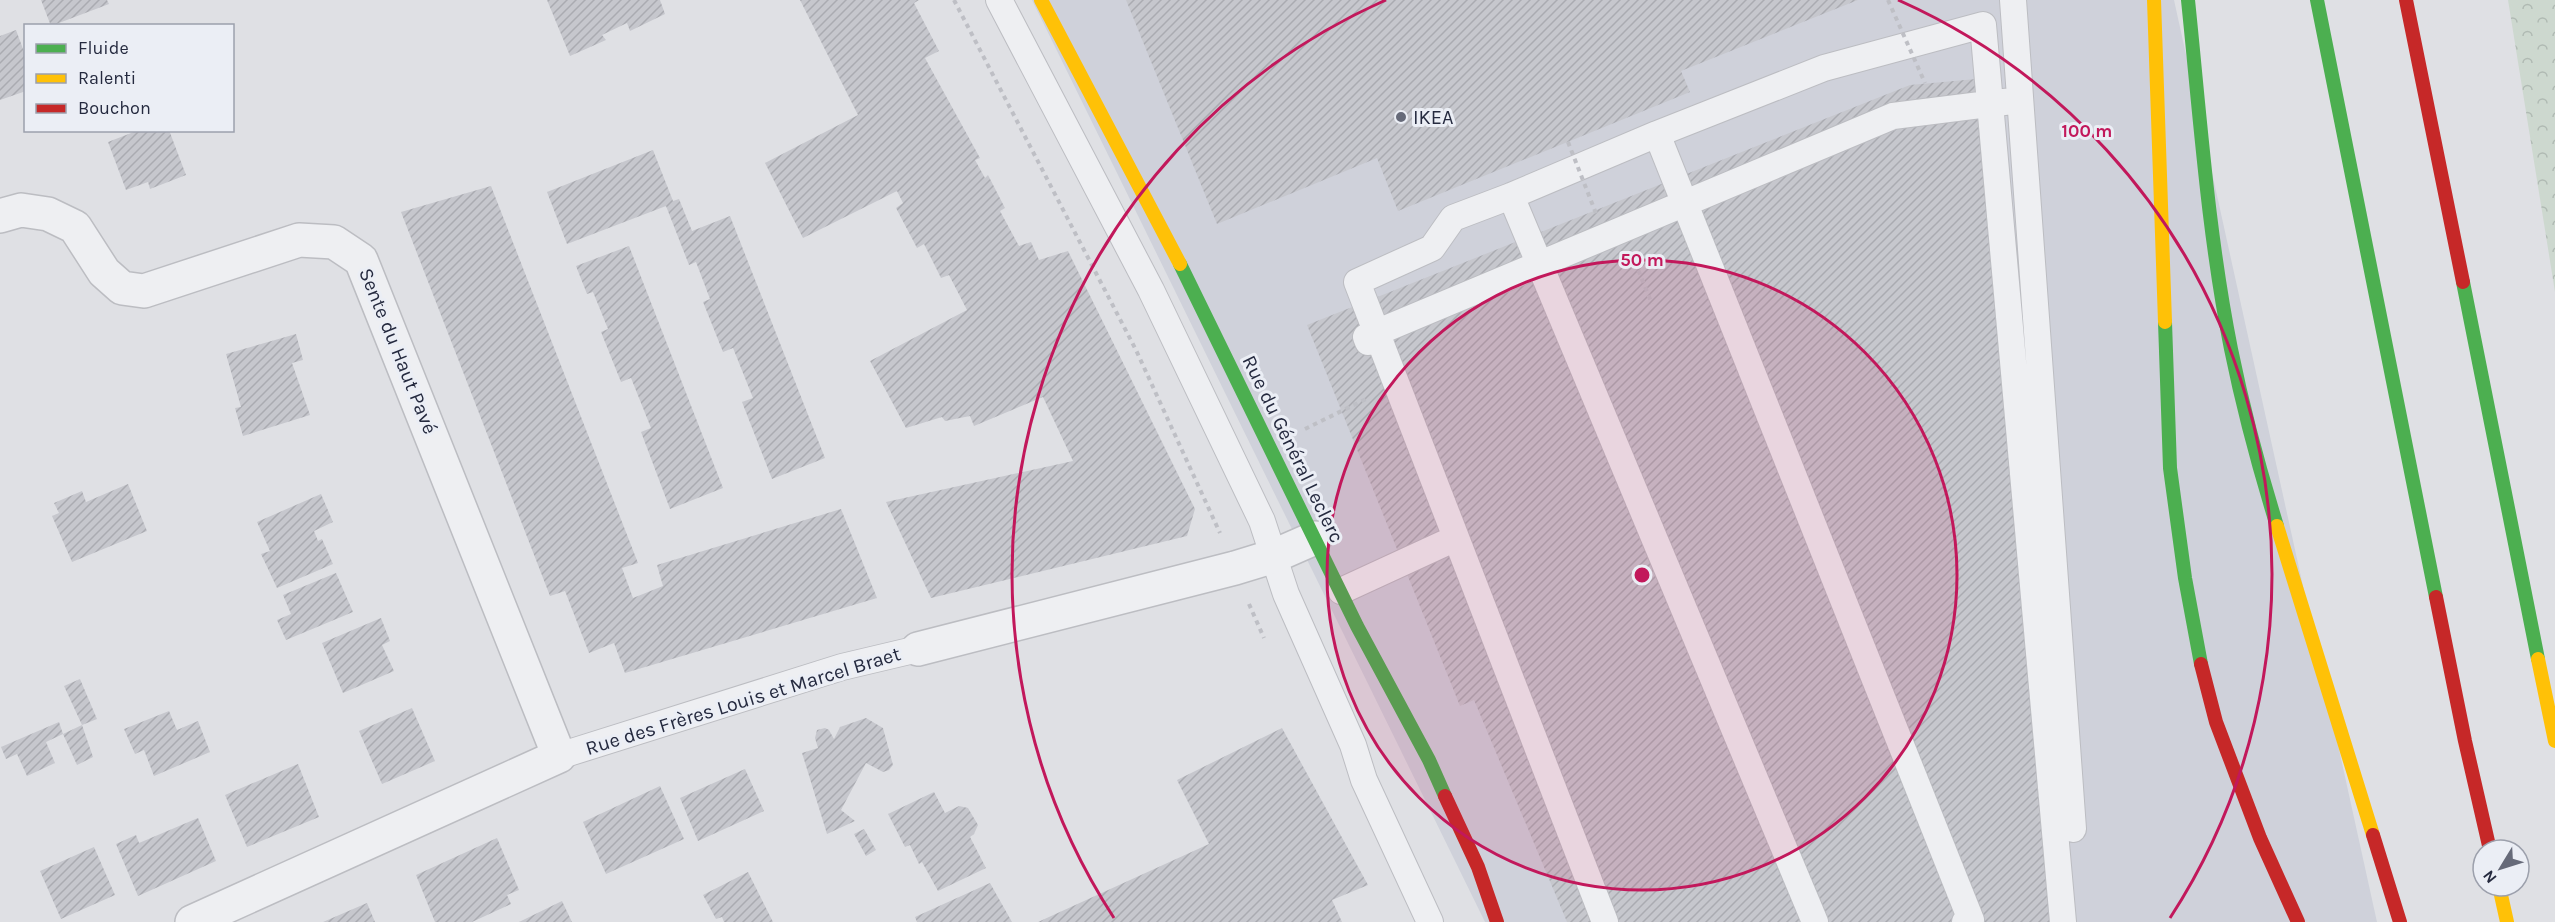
<svg xmlns="http://www.w3.org/2000/svg" width="2555" height="922" font-family="Karla,sans-serif">
	<defs>
		<pattern id="forest-crowns" width="20" height="18" patternUnits="userSpaceOnUse" patternTransform="scale(1.5)"><rect width="20" height="18" fill="#cdd8cf"/><path d="M2 6a3 3 0 1 1 6 0M12 15a3 3 0 1 1 6 0" fill="none" stroke="#b0bab3"/></pattern>
		<pattern id="building-hatch" width="6" height="6" patternUnits="userSpaceOnUse" patternTransform="scale(1.5)"><rect width="6" height="6" fill="#c6c7cd"/><path d="M-1 1l2-2M0 6l6-6M5 7l2-2" fill="none" stroke="#aaabb1"/></pattern>
	</defs>
	<rect width="100%" height="100%" fill="#dfe0e4"/>
	<path fill="#cfd1da" d="M1032 0H2174L2377 922H1485Z"/>
	<path fill="url(#forest-crowns)" d="M2508 0H2555V292Z"/>
	<path fill="url(#building-hatch)" d="M41 0H107L109 4 51 26Z
		M547 0H660L665 14 630 31 627 23 602 35 606 40 570 56Z
		M800 0H919L914 3 939 51 925 58 980 158 975 160 985 178 988 175 1005 208 1000 211 1019 246 1031 242 1039 260 1068 251 1195 509 1187 536 931 598 886 502 1073 461 1043 397 974 426 970 416 945 421 942 417 906 428 870 361 967 310 949 275 941 278 924 244 917 248 896 208 903 203 897 191 803 238 765 163 858 115Z
		M1126 0H1858L1681 71 1690 92 1398 211 1377 158 1217 224Z
		M16 30 26 57V91L0 100V36Z
		M1976 79 2051 922H1567L1474 700 1460 706 1307 325 1910 85Z
		M139 130H169L186 175 150 189 148 182 126 190 108 142Z
		M653 150 673 201 679 199 692 231 730 216 825 458 772 479 742 402 753 398 733 348 723 352 703 302 710 299 696 262 689 265 666 206 567 244 547 192Z
		M491 186 638 563 622 568 633 598 663 586 657 565 841 509 877 598 625 673 614 643 589 653 565 591 550 596 401 212Z
		M629 246 723 488 670 509 641 432 651 428 631 378 621 382 601 332 608 329 593 292 587 294 576 266Z
		M296 334 303 360 292 363 310 415 243 436 235 408 241 407 226 354Z
		M128 484 147 531 72 562 52 516 59 513 54 503 82 491 86 502Z
		M321 494 333 522 314 531 318 541 322 539 333 564 277 588 261 554 270 551 257 522Z
		M336 573 353 612 286 640 277 620 291 614 283 595Z
		M381 618 390 641 382 645 394 671 343 693 322 643Z
		M80 679 97 719 82 725 93 757 77 765 63 734 82 725 64 686Z
		M412 708 435 761 382 784 359 731Z
		M169 711 177 730 198 721 210 752 154 776 144 750 135 754 124 729Z
		M866 718 883 728 893 765 889 770 883 772 866 763 841 810 855 821 827 834 802 753 818 748 815 738 817 730 825 728 829 730 834 739 840 727Z
		M59 722 63 734 46 742 55 763 27 776 17 754 6 759 1 747Z
		M1282 728 1368 885 1332 900 1342 922H1038L1209 844 1177 780Z
		M298 764 319 817 247 847 225 795Z
		M745 769 764 811 698 841 680 798Z
		M660 786 684 839 606 874 583 822Z
		M934 792 945 813 959 806 968 808 978 825 974 834 970 837 986 868 938 891 922 862 919 864 910 845 905 847 888 814Z
		M198 818 216 861 138 896 116 844 136 835 139 843Z
		M864 829 876 850 866 856 854 834Z
		M497 838 519 890 507 895 511 904 472 922H435L416 875Z
		M94 847 115 895 61 919 40 871Z
		M748 872 773 922H724L722 917 716 919 703 895Z
		M990 883 1012 922H917L915 917Z
		M562 901 572 922H519Z
		M367 903 375 922H323Z"/>
	<g fill="none" stroke-linecap="round" stroke-linejoin="round">
		<g stroke="#bcbdc2" stroke-width="28">
			<path id="lane" d="M999 0 1151 290 1262 521 1286 594 1353 745 1364 780 1430 922
				M2013 0 2073 829
				M1657 134 1971 920 1965 922
				M1511 196 1815 922
				M1368 342 1366 337 1893 116 2020 100
				M1341 591 1456 538
				M559 756 842 667 918 649
				M1605 922 1357 282 1432 248 1453 218 1511 196 1657 134 1824 68 1983 25 2063 922"/>
		</g>
		<g stroke="#bcbdc2" stroke-width="36">
			<path id="street" d="M0 216 21 210 48 214 75 227 104 272 122 288 144 291 299 240 334 242 361 260 559 756 192 922
				M918 649 1235 568 1274 556 1315 538"/>
		</g>
		<path stroke="#bebfc5" stroke-width="4" stroke-dasharray="4.5 4.5" stroke-linecap="butt" d="M954 0 1136 350 1220 533
			M1635 262 1652 304
			M1305 429 1366 399
			M1249 604 1264 638"/>
		<use href="#lane" stroke="#eeeff2" stroke-width="26"/>
		<use href="#street" stroke="#eeeff2" stroke-width="33"/>
		<path stroke="#4caf50" stroke-width="14" d="M2188 0C2200 116 2208 234 2231 349 2243 408 2259 468 2277 526
			M2317 0 2436 597
			M1180 264 1357 626 1429 760 1445 796
			M2463 282 2538 659
			M2165 322 2170 468 2185 578 2201 664"/>
		<path stroke="#ffc107" stroke-width="14" d="M1041 0 1180 264
			M2154 0 2165 322
			M2277 526 2373 835
			M2538 659 2555 741
			M2499 886 2507 922"/>
		<path stroke="#c62828" stroke-width="14" d="M2406 0 2463 282
			M2436 597 2465 741 2490 850
			M2201 664 2216 722 2260 838 2298 922
			M1445 796 1478 867 1497 922
			M2373 835 2400 922"/>
		<path stroke="#bebfc5" stroke-width="4" stroke-dasharray="4.5 4.5" stroke-linecap="butt" d="M1888 0 1925 83
			M1568 142 1597 216"/>
	</g>
	<circle cx="1642" cy="575" r="315" fill="#c2185b" fill-opacity=".12"/>
	<g fill="none" stroke="#c2185b" stroke-width="3">
		<circle cx="1642" cy="575" r="315"/>
		<path d="M1114 918A629 629 0 0 1 1386 0M1898 0A629 629 0 0 1 2170 918"/>
	</g>
	<circle fill="#666a79" stroke="#ebeef5" stroke-width="2" cx="1401" cy="117" r="6"/>
	<g text-anchor="middle" dominant-baseline="central" stroke-width="6" stroke-linejoin="round" paint-order="stroke">
		<g font-size="20" fill="#252a3f" stroke="#ebeef5" text-anchor="start">
			<text x="1413" y="117">IKEA</text>
		</g>
		<g font-size="20" fill="#252a3f" stroke="#ebeef5">
			<text transform="translate(398 351) rotate(68)">Sente du Haut Pavé</text>
			<text transform="translate(1293 449) rotate(64)">Rue du Général Leclerc</text>
			<text transform="translate(743 701) rotate(-17)">Rue des Frères Louis et Marcel Braet</text>
		</g>
	</g>
	<circle cx="1642" cy="575" r="9" fill="#c2185b" stroke="#ebeef5" stroke-width="3"/>
	<g font-size="18" text-anchor="middle" font-weight="bold" fill="#c2185b" stroke="#ebeef5" stroke-width="6" stroke-linejoin="round" paint-order="stroke">
		<text x="2087" y="137">100 m</text>
		<text x="1642" y="266">50 m</text>
	</g>
	<rect x="24" y="24" width="210" height="108" fill="#ebeef5" stroke="#9ca0ac" stroke-width="1.5"/>
	<rect x="36" y="44" width="30" height="9" fill="#4caf50" stroke="#9ca0ac" stroke-width="1.5"/>
	<text x="78" y="54" font-size="18" fill="#252a3f">Fluide</text>
	<rect x="36" y="74" width="30" height="9" fill="#ffc107" stroke="#9ca0ac" stroke-width="1.5"/>
	<text x="78" y="84" font-size="18" fill="#252a3f">Ralenti</text>
	<rect x="36" y="104" width="30" height="9" fill="#c62828" stroke="#9ca0ac" stroke-width="1.5"/>
	<text x="78" y="114" font-size="18" fill="#252a3f">Bouchon</text>
	<g transform="translate(2501 868) rotate(232)"><circle r="28" fill="#ebeef5" stroke="#9ca0ac" stroke-width="1.5"/>
	<path d="M0-4.5L10 22L0 15L-10 22Z" fill="#666a79"/>
	<text y="-9" font-size="16" font-weight="bold" text-anchor="middle" fill="#252a3f">N</text>
	</g>
</svg>
